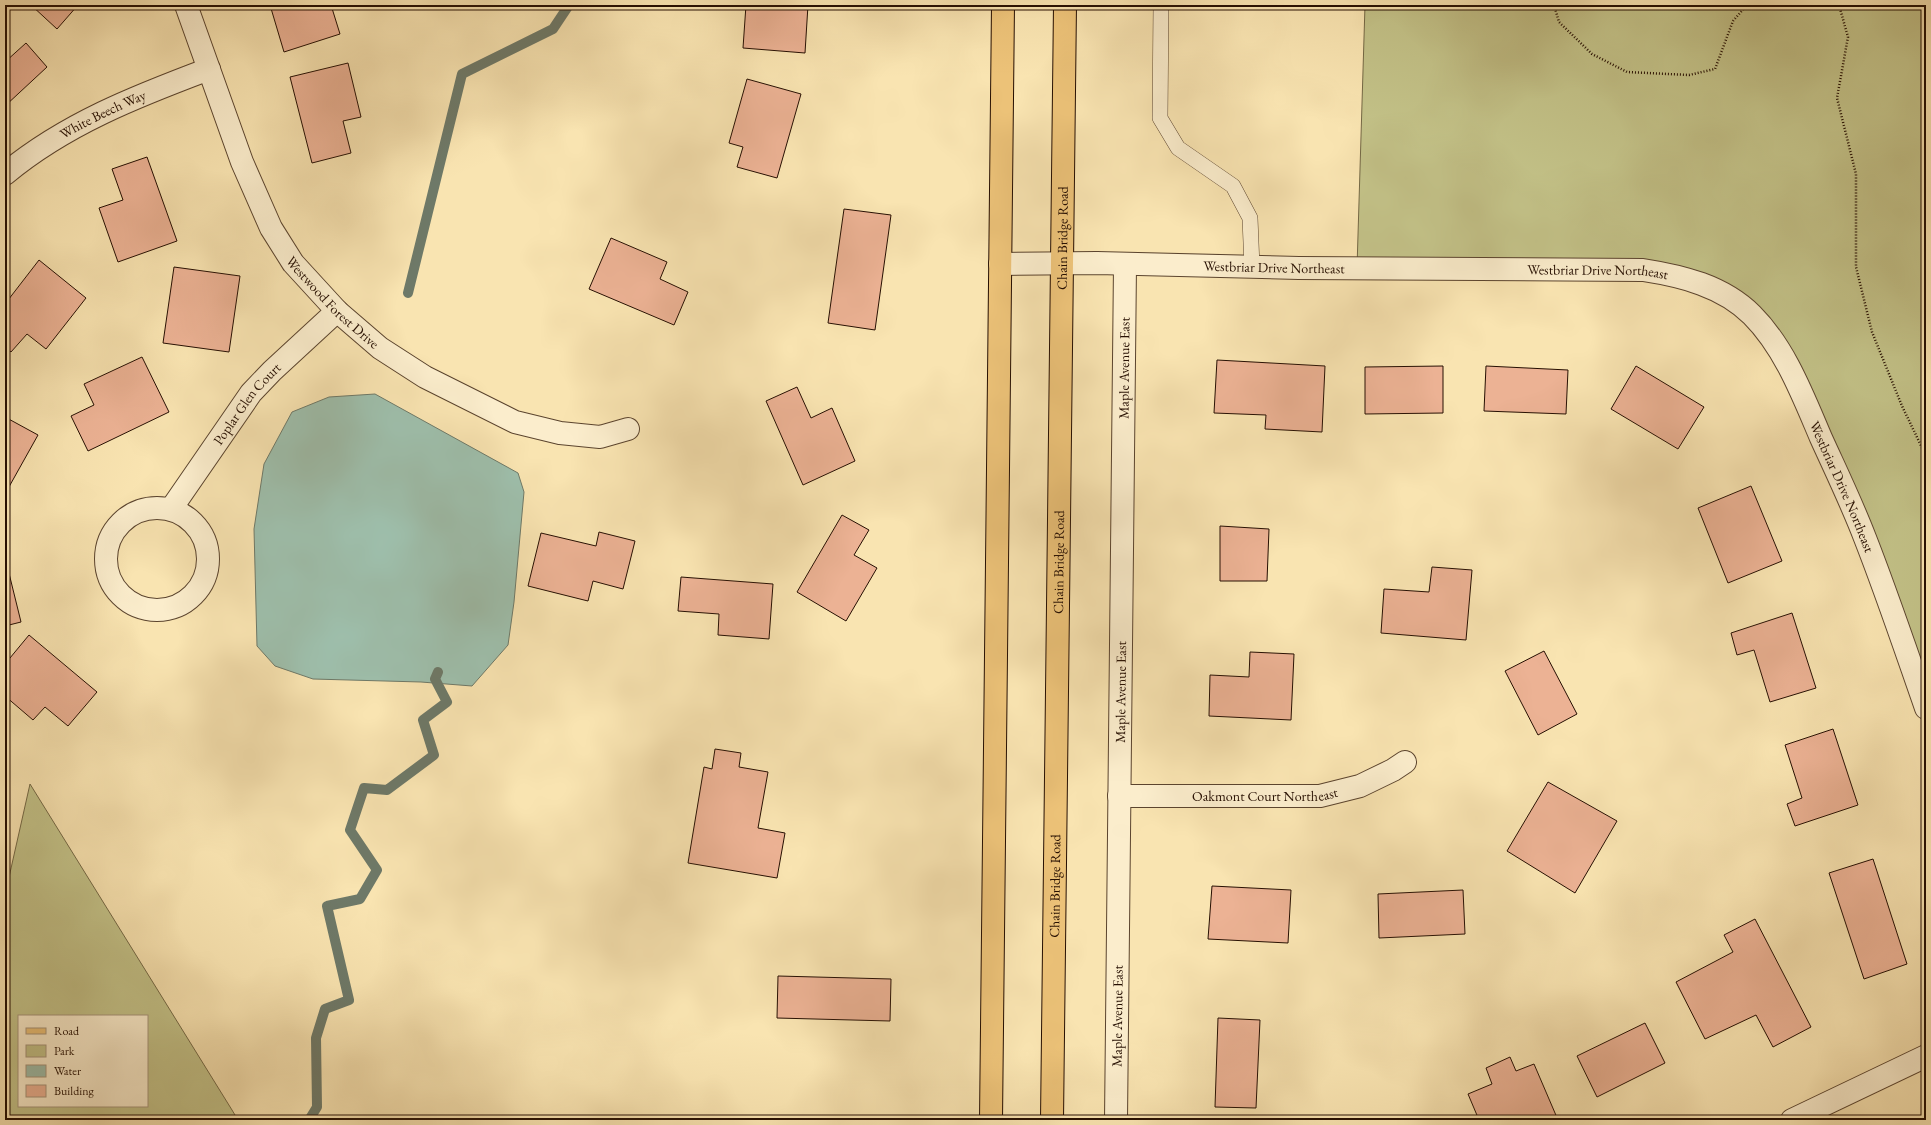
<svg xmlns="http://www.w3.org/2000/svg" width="1931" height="1125" font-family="'EB Garamond',serif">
	<rect width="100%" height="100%" fill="#f9e4b1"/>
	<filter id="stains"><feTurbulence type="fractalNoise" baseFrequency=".005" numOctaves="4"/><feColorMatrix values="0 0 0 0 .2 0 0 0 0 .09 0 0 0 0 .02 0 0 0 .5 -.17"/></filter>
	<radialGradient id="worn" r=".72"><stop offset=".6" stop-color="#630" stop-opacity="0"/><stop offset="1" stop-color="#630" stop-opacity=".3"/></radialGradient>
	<path fill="#c3c288" stroke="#746845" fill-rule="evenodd" d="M1365 5H1926V714L1775 343 1686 278 1357 268Z
		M30 784 232 1110 238 1120H5V895ZM19 1016H147V1106H19Z"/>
	<path fill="#9ebfac" stroke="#6e7968" d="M375 394 518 473 524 492 514 602 508 645 472 686 421 682 313 679 275 666 257 646 254 529 264 464 292 412 329 397Z"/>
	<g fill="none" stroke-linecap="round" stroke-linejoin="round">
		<path stroke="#6e7968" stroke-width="10" d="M408 293 462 74 553 29 569 5
			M309 1120 317 1107 316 1038 325 1009 349 1000 327 906 360 899 377 870 350 830 364 788 387 790 434 755 423 720 447 702 435 679 438 672"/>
	</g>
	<path fill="#ecb294" stroke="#260f02" d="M31 5H78L57 29Z
		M270 5H331L340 34 284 52Z
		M746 5H808L805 53 743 48Z
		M26 43 47 67 5 106V62Z
		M348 63 361 117 343 121 351 153 312 163 290 77Z
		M747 79 801 94 777 178 737 167 743 147 729 143Z
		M147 157 177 241 118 262 99 208 123 200 112 169Z
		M844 209 891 215 875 330 828 323Z
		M611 238 667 262 660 279 688 292 674 325 589 289Z
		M39 260 86 298 46 349 27 334 11 352 5 347V304Z
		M174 267 240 276 229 352 163 343Z
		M142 357 169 412 88 451 71 416 94 405 84 384Z
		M1217 360 1325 366 1322 432 1265 429 1266 415 1214 413Z
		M1443 366V413L1365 414V367Z
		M1486 366 1568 370 1566 414 1484 411Z
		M1636 366 1704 407 1678 449 1611 409Z
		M797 387 811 418 832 408 855 461 803 485 766 401Z
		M5 417 38 435 5 494Z
		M1751 486 1782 561 1728 583 1698 508Z
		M842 515 869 530 854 555 877 568 846 621 797 592Z
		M1220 526 1269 529 1267 581H1220Z
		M599 532 635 541 623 589 593 581 588 601 528 586 541 533 596 546Z
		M5 557 21 622 5 626Z
		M1432 567 1472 570 1466 640 1381 633 1384 589 1429 592Z
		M681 577 773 584 769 639 718 635 719 614 678 611Z
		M1792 613 1816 688 1770 702 1754 650 1737 655 1731 633Z
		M29 635 97 692 68 726 45 707 33 720 5 696V664Z
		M1544 651 1577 714 1538 735 1505 671Z
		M1250 652 1294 654 1291 720 1209 716 1210 675 1249 677Z
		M1833 729 1858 805 1795 826 1787 804 1802 798 1785 745Z
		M715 749 741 753 739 767 768 772 758 828 785 833 777 878 688 863 704 767 712 769Z
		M1548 782 1617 821 1575 893 1507 851Z
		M1873 859 1907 964 1864 979 1829 873Z
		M1212 886 1291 890 1288 943 1208 939Z
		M1463 890 1465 934 1379 938 1378 894Z
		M1755 919 1811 1027 1773 1047 1756 1015 1705 1039 1676 982 1733 952 1724 935Z
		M778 976 891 979 890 1021 777 1018Z
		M1218 1018 1260 1020 1256 1108 1215 1107Z
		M1645 1023 1665 1063 1597 1097 1577 1056Z
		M1510 1057 1516 1071 1534 1064 1558 1120H1479L1468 1094 1492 1084 1486 1068Z"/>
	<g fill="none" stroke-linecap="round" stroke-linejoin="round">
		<g stroke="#5b442e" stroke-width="16">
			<path id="lane" d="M1161 5 1160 118 1178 148 1233 186 1250 218 1252 267"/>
		</g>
		<g stroke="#5b442e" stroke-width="24">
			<g id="street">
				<path id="s1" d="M186 5 242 162 271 228 293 263 337 311 380 348 425 377 515 422 560 433 600 437 628 429"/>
				<path id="s2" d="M5 174C65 124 137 96 209 69"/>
				<path id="s3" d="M1000 264 1097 263 1299 268 1643 270C1682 276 1723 286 1752 315 1785 348 1803 396 1821 438 1836 471 1852 504 1865 538 1887 594 1906 651 1926 708"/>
				<circle cx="157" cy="559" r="51"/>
				<path id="s4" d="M171 509 251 393 272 371 337 311"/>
				<path id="s5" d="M1119 796H1320L1360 786 1393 770 1405 762"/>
				<path id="s6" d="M1116 1120 1125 265"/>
				<path d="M1792 1120 1926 1056"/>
			</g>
		</g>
		<g stroke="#260f02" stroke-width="24">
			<g id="primary">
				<path d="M991 1120 1003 5"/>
				<path id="s7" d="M1052 1120 1065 5"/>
			</g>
		</g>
		<path stroke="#260f02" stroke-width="2.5" stroke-dasharray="1 2" stroke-linecap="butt" d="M1554 5 1559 22 1592 54 1627 72 1689 75 1715 69 1733 21 1747 5
			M1839 5 1848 37 1837 98 1856 174V267L1872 332 1902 406 1926 456"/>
		<use href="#lane" stroke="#fbedcc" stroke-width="15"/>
		<use href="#street" stroke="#fbedcc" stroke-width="22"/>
		<use href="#primary" stroke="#ecc278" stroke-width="22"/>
	</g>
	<g text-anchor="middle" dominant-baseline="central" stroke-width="3.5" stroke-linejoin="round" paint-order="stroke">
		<g font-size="14" fill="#260f02" stroke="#fbedcc">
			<text stroke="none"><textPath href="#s2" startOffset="115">White Beech Way</textPath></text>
			<text stroke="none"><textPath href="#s7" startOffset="882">Chain Bridge Road</textPath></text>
			<text stroke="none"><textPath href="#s3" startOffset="274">Westbriar Drive Northeast</textPath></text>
			<text stroke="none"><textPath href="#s3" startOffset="598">Westbriar Drive Northeast</textPath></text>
			<text stroke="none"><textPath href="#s1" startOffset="336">Westwood Forest Drive</textPath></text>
			<text stroke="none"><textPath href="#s6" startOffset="752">Maple Avenue East</textPath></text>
			<text stroke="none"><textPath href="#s4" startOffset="130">Poplar Glen Court</textPath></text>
			<text stroke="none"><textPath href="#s3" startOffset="958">Westbriar Drive Northeast</textPath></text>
			<text stroke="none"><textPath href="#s7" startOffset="558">Chain Bridge Road</textPath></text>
			<text stroke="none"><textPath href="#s6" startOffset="428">Maple Avenue East</textPath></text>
			<text stroke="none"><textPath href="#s5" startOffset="146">Oakmont Court Northeast</textPath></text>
			<text stroke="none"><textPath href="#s7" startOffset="234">Chain Bridge Road</textPath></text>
			<text stroke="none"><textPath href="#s6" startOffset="104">Maple Avenue East</textPath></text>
		</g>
	</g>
	<rect width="1931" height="1125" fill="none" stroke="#f9e4b1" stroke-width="20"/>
	<rect x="6" y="6" width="1919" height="1113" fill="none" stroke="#260f02" stroke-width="2"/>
	<rect x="10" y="10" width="1911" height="1105" fill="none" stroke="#260f02"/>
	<rect x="18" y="1015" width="130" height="92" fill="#fbedcc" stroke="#a6947b"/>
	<rect x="26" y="1028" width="20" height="6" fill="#ecc278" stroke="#a6947b"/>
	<text x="54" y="1035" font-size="12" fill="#260f02">Road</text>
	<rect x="26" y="1045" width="20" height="12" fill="#c3c288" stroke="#a6947b"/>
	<text x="54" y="1055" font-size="12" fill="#260f02">Park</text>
	<rect x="26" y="1065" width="20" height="12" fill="#9ebfac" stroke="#a6947b"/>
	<text x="54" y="1075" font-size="12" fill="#260f02">Water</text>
	<rect x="26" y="1085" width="20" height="12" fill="#ecb294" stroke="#a6947b"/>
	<text x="54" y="1095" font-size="12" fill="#260f02">Building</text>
	<rect width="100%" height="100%" filter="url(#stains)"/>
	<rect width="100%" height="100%" fill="url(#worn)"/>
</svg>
